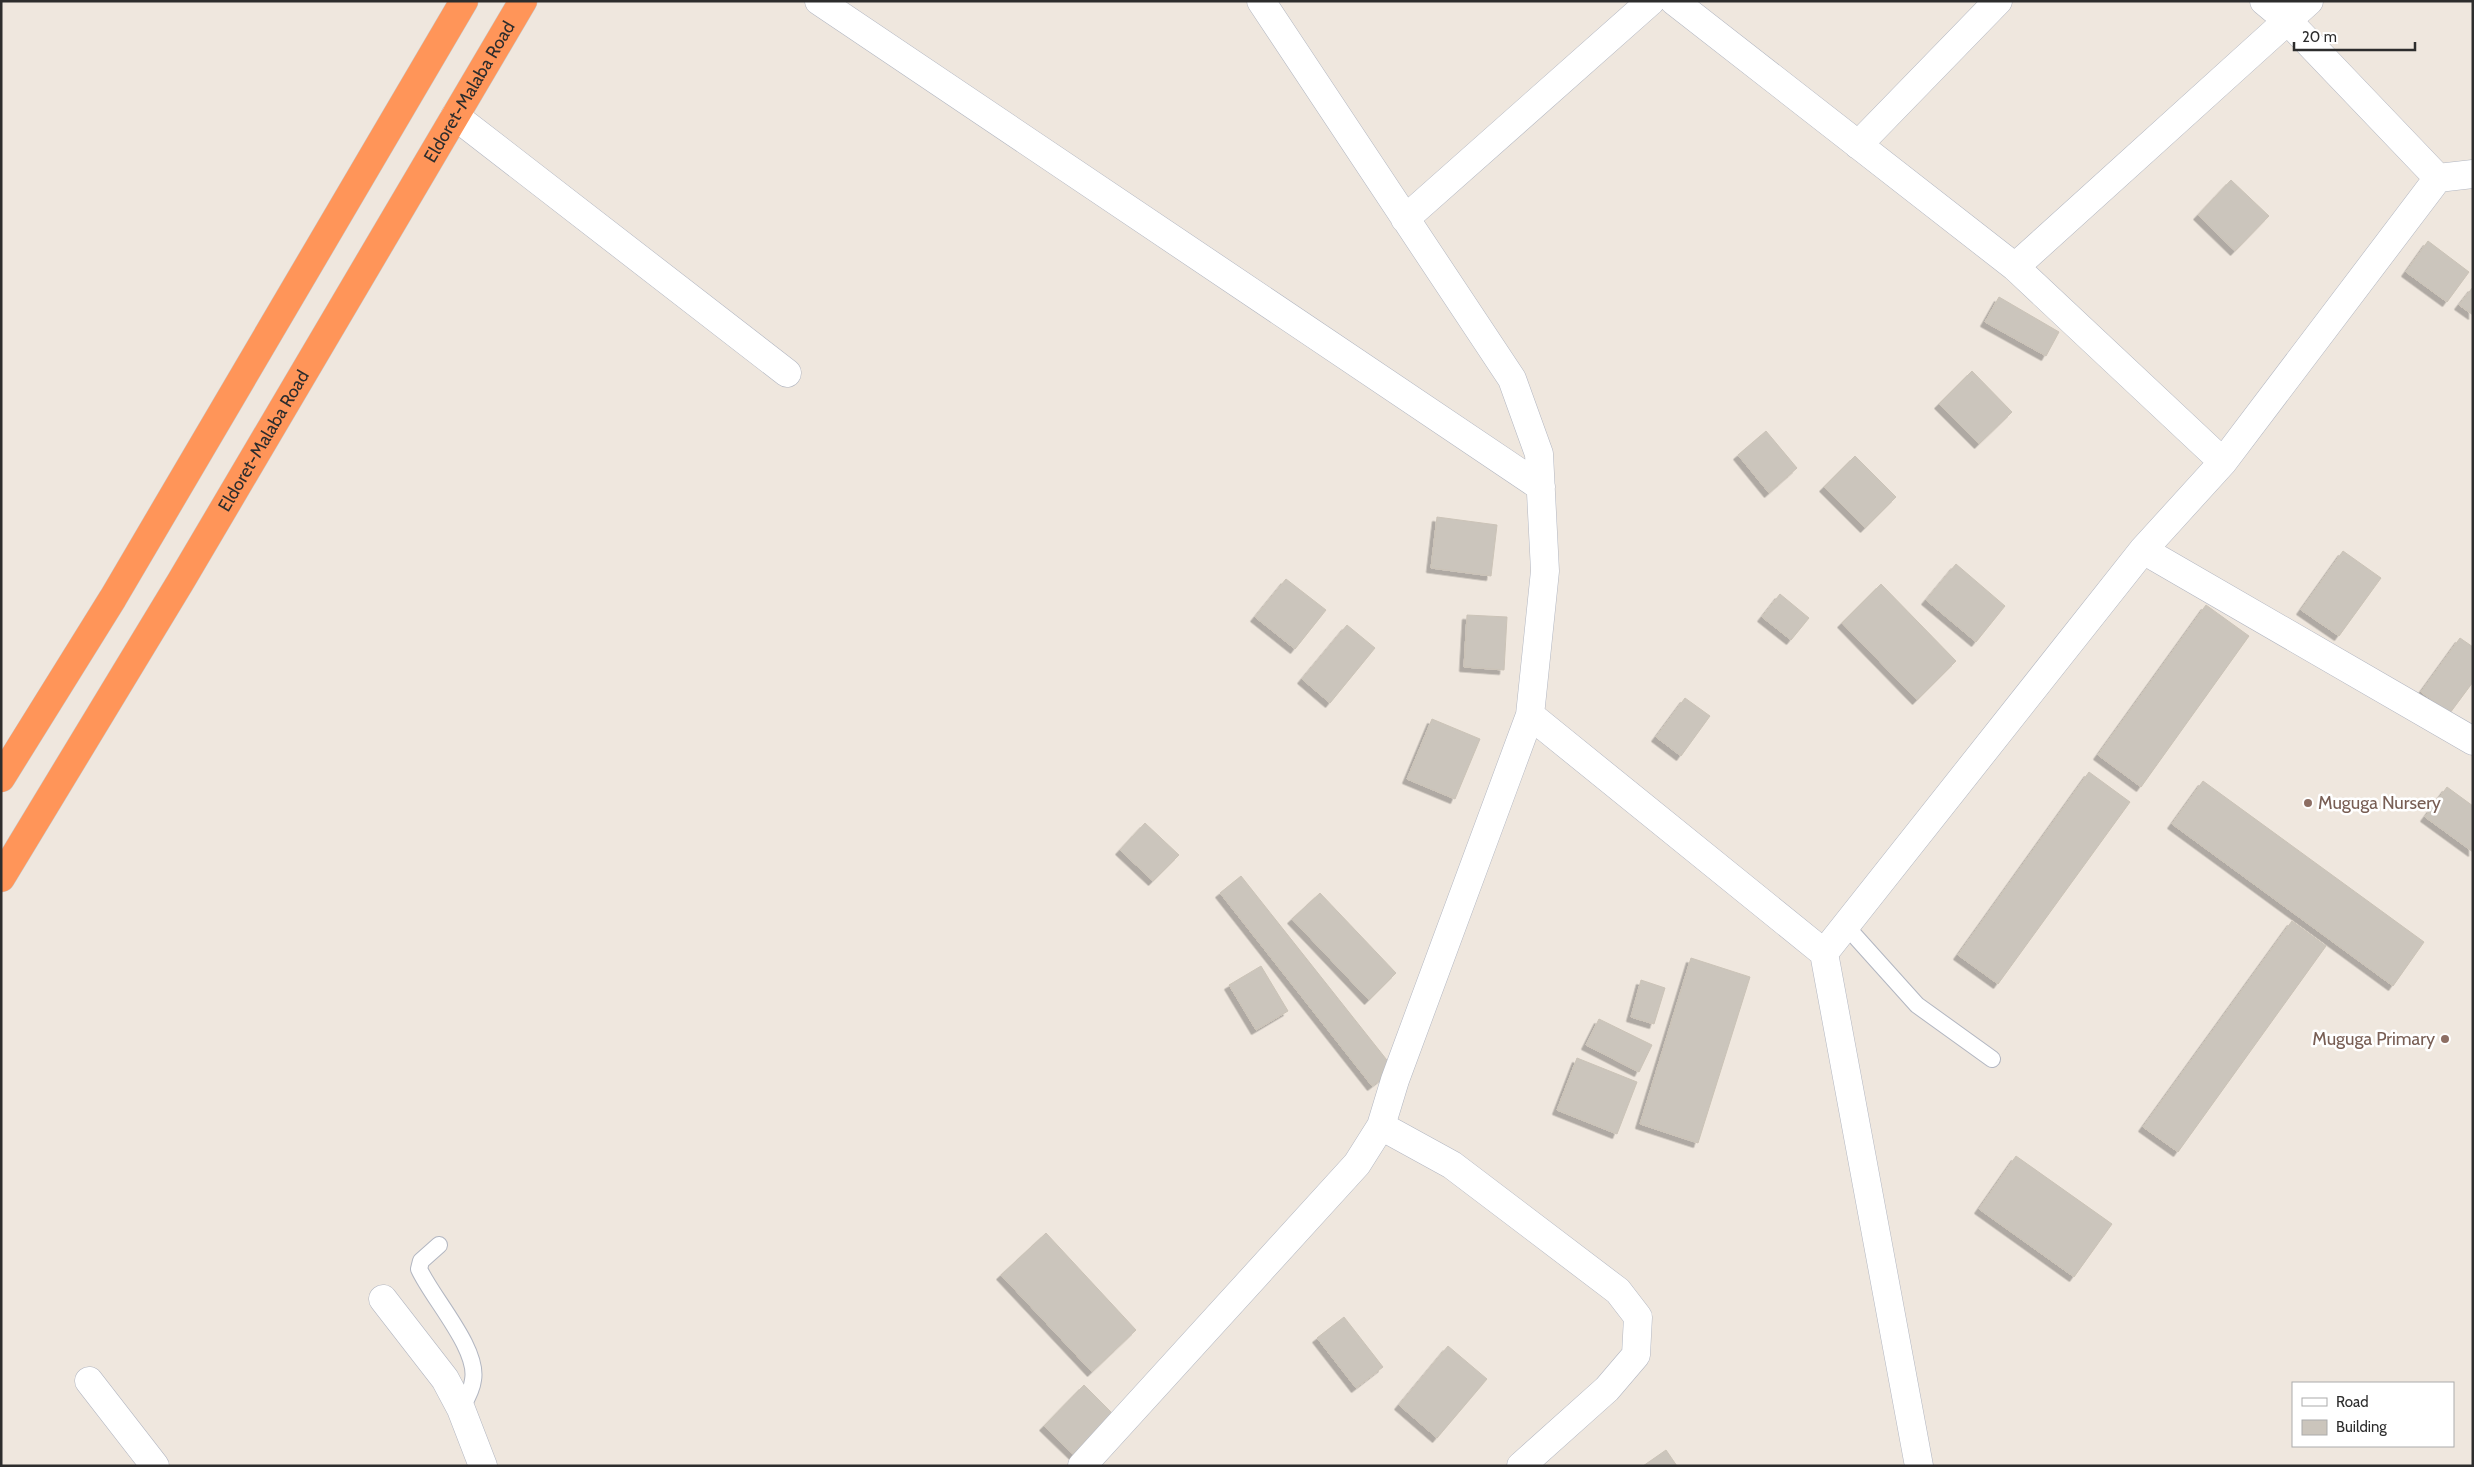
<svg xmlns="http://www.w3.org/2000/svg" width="2474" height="1467" font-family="Cabin,sans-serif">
	<defs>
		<filter id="shadow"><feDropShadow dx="-4.5" dy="4.5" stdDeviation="0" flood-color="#0004"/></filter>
	</defs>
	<rect width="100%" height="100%" fill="#efe7de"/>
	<path fill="#cbc5bc" stroke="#cbc3b7" filter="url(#shadow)" d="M2231 180 2269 216 2235 251 2198 215Z
		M2428 241 2469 272 2447 302 2406 272Z
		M2473 287V315L2459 305Z
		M1999 297 2059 332 2046 356 1985 322Z
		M1972 371 2012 412 1979 444 1939 404Z
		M1766 431 1797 468 1769 493 1738 455Z
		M1855 456 1896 497 1865 528 1824 487Z
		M1437 517 1497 525 1491 576 1431 568Z
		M2343 551 2381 578 2339 636 2301 610Z
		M1956 564 2005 606 1976 642 1926 600Z
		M1286 579 1326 610 1295 649 1255 617Z
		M1881 584 1956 661 1917 700 1842 623Z
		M1780 594 1809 618 1791 640 1762 617Z
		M2206 605 2249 636 2141 787 2098 755Z
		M1467 615 1507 617 1504 670 1464 667Z
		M1347 625 1375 648 1330 703 1302 679Z
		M2460 638 2473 647V682L2450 713 2421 692Z
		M1685 698 1710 716 1681 756 1656 737Z
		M1432 719 1480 739 1455 799 1407 779Z
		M2089 772 2130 802 1998 984 1958 955Z
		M2203 781 2424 942 2393 986 2172 824Z
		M2447 787 2473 806V852L2425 817Z
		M1145 823 1179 855 1153 881 1120 850Z
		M1241 876 1394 1069 1372 1086 1220 893Z
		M1320 893 1396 973 1369 1000 1292 919Z
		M2292 921 2326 946 2178 1152 2143 1127Z
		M1691 958 1750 977 1698 1143 1640 1124Z
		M1261 966 1288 1011 1256 1030 1229 985Z
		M1641 980 1665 988 1654 1024 1631 1017Z
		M1599 1019 1652 1045 1639 1072 1586 1045Z
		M1577 1058 1637 1082 1617 1134 1557 1110Z
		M2016 1156 2112 1224 2074 1277 1979 1209Z
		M1046 1233 1136 1330 1092 1372 1001 1275Z
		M1344 1317 1383 1367 1356 1388 1317 1338Z
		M1448 1346 1487 1379 1437 1438 1399 1405Z
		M1084 1385 1114 1415 1075 1456 1044 1426Z
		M1666 1450 1677 1466H1643Z"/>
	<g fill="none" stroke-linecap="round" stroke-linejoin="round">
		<g stroke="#b2b6c1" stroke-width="18">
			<path id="lane" d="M1846 926 1917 1005 1992 1059
				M439 1245 421 1261 419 1269C432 1298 479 1349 473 1380 472 1390 466 1400 461 1409"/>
		</g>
		<g stroke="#b2b6c1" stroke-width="29">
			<path id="street" d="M819 1 1541 487
				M1674 1 2015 267 2223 462
				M2264 1 2288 21 2438 178
				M455 116 787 373
				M1858 145 1998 1
				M1405 219 1651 1
				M2015 267 2309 1
				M2143 550 2473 741
				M1530 715 1824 953 1919 1466
				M1824 953 2143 550 2223 462 2438 178 2473 174
				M1381 1126 1452 1165 1618 1291 1638 1317 1636 1355 1607 1389 1521 1466
				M383 1299 445 1379 461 1409 483 1466
				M89 1381 155 1466
				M1082 1466 1357 1164 1381 1126 1395 1080 1530 715 1545 571 1539 454 1512 379 1261 1"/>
		</g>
		<g stroke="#c8c8c8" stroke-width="29">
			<g id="highway">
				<path d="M1 778 113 598 464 1"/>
				<path id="s1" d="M1 878 181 581 523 1"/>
			</g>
		</g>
		<use href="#lane" stroke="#fff" stroke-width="16"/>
		<use href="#street" stroke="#fff" stroke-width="28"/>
		<use href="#highway" stroke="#ff9559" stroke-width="28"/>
	</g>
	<g fill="#8d6e63" stroke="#fff" stroke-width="2">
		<circle cx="2308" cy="803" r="5"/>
		<circle cx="2445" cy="1039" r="5"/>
	</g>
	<g text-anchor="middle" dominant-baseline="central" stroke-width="5" stroke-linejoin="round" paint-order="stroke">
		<g font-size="18" fill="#2d2d2d" stroke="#fff">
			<text stroke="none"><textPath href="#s1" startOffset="915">Eldoret-Malaba Road</textPath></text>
			<text stroke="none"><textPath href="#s1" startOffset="510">Eldoret-Malaba Road</textPath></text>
		</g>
		<g font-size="18" fill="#785e54" stroke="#fff" text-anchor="start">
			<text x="2318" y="803">Muguga Nursery</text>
			<text x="2435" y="1039" text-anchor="end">Muguga Primary</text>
		</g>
	</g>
	<rect width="2474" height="1467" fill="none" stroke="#2d2d2d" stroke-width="5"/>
	<rect x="2292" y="1382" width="162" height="65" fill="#ffffff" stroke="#ababab"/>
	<rect x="2302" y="1398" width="25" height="8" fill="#ffffff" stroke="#ababab"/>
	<text x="2336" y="1407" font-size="15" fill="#2d2d2d">Road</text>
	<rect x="2302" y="1420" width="25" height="15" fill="#cbc5bc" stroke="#ababab"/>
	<text x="2336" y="1432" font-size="15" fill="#2d2d2d">Building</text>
	<path d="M2294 42v8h121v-8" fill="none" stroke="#2d2d2d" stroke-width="2.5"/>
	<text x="2302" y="42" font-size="15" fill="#2d2d2d" stroke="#ffffff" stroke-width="4" paint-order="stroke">20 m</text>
</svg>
